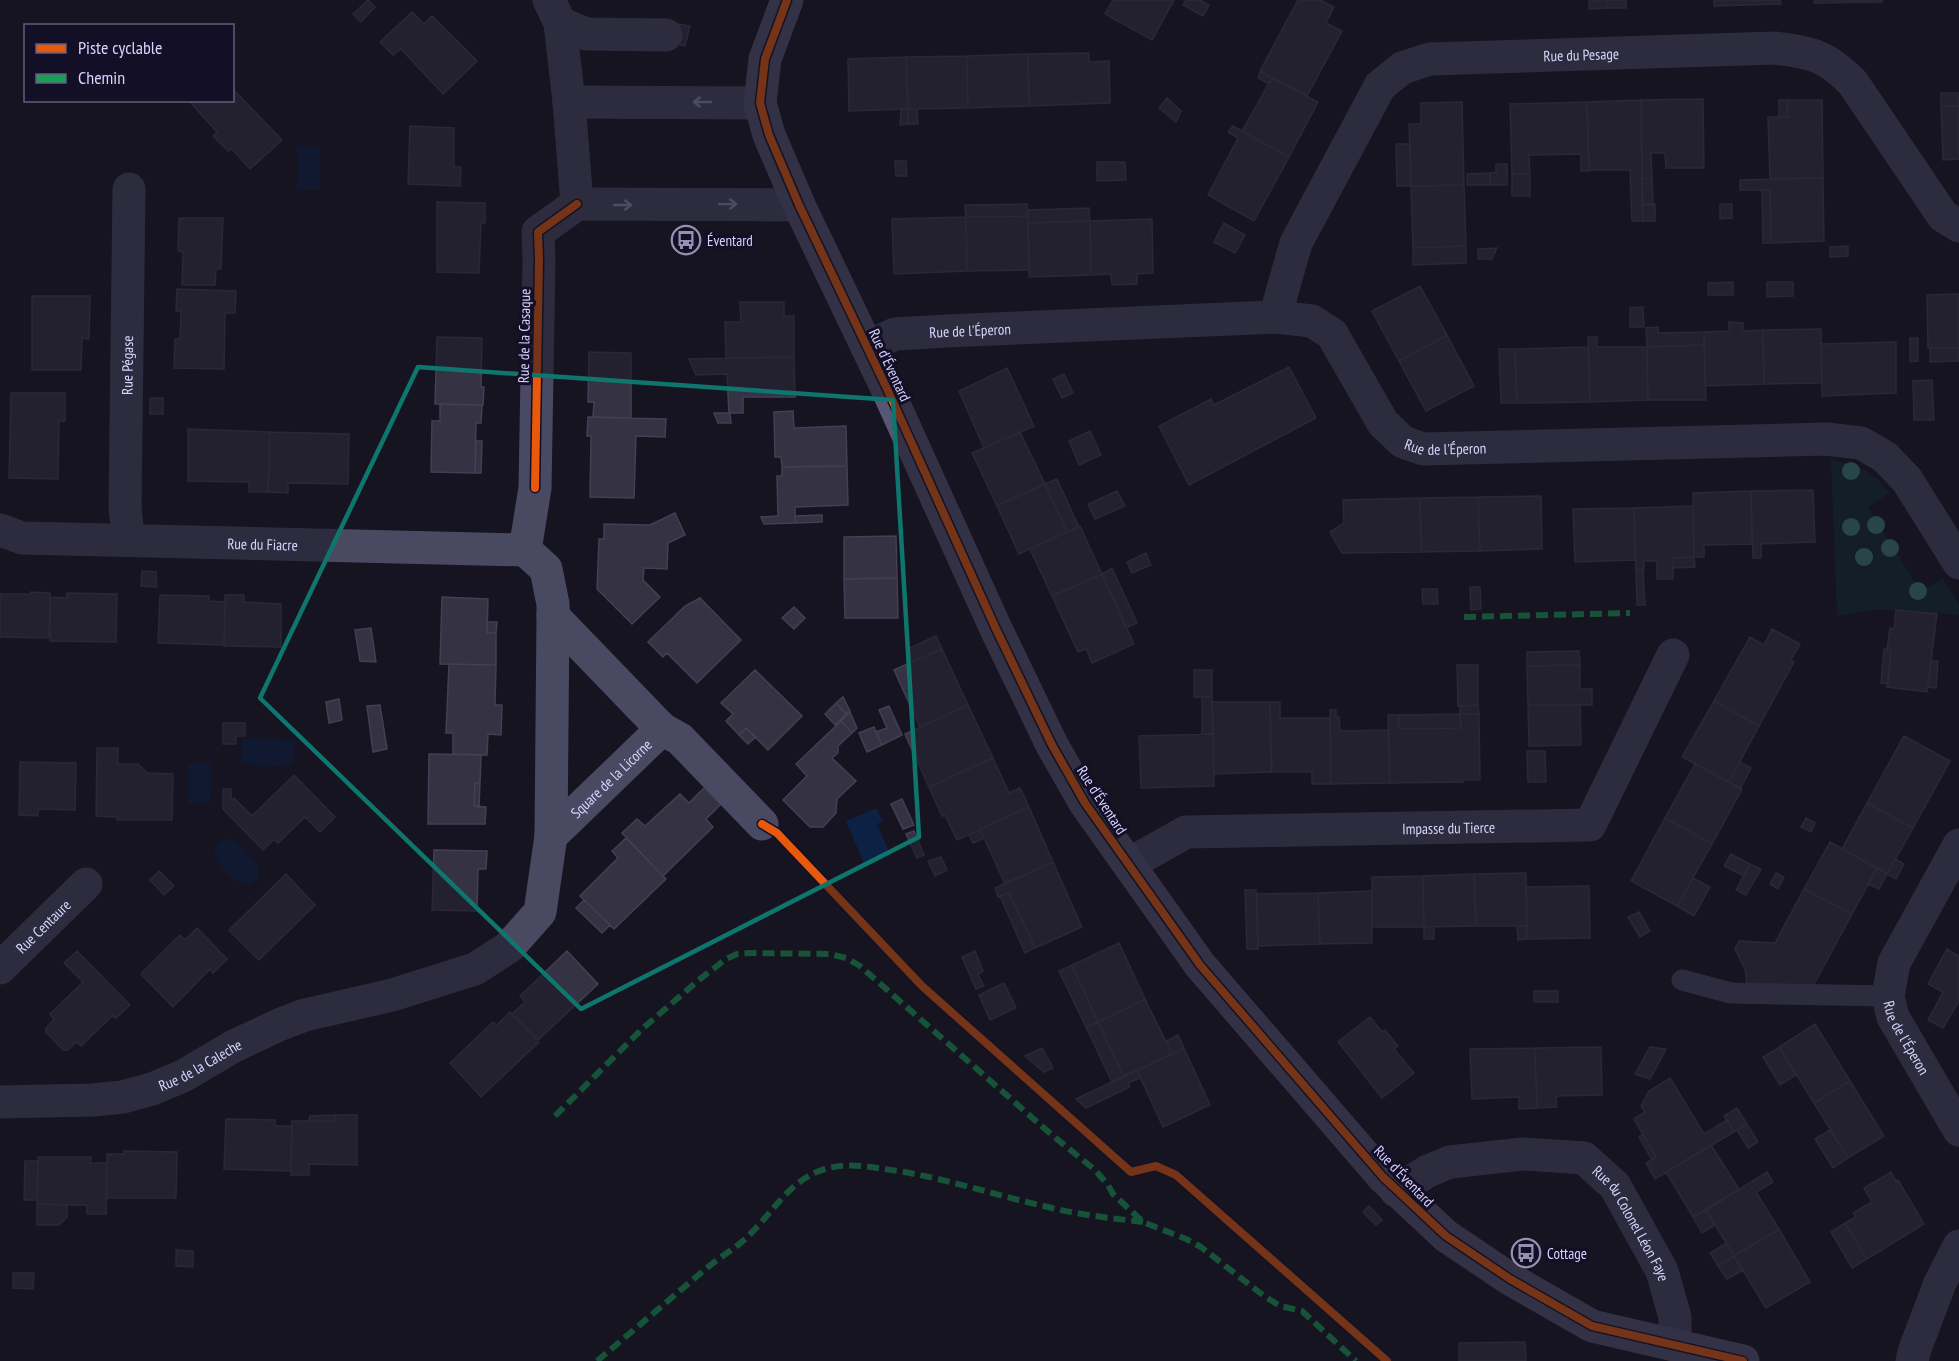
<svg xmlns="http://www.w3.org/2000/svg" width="1959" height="1361" font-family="'PT Sans Narrow',sans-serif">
	<rect width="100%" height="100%" fill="#161421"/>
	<path fill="#132c2d" d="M1831 460C1859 465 1871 469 1889 493L1868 507 1921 592 1943 579 1959 604V615L1896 610H1869L1837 616Z"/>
	<path fill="#0d2144" d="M297 146 320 147V190H297Z
		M264 737 295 741 294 764 269 767 242 763V740Z
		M212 762 211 803H188V763Z
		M876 808 883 821 877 824 891 856 866 868 846 821Z
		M225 839C239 839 258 860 259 874 250 895 235 880 225 870 215 860 208 847 225 839Z"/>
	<path fill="#343243" stroke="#433f54" stroke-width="1.5" d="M368 0 375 7 361 22 353 14Z
		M1113 0H1174L1152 40 1105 14Z
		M1186 0H1200L1209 5 1203 16 1183 5Z
		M1298 0H1320L1334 7 1326 23 1342 31 1307 96 1260 71Z
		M1589 0H1607V8L1589 9Z
		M1607 0H1626V8H1607Z
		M1714 0H1780L1781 4 1714 6Z
		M1814 0H1882V2L1814 3Z
		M412 12 424 24 432 16 477 61 443 94 401 49 393 55 380 42Z
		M678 24 690 26 685 46 674 43Z
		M1089 53V62L1109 61 1110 103 1029 106 1028 54Z
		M1028 54 1029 106 968 108 967 56Z
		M967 56 968 108 908 109 906 57Z
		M906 57 908 109 849 111 848 59Z
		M1261 71 1272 78 1269 84 1258 78Z
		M1272 78 1318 102 1289 157 1242 131Z
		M232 88 282 140 250 169 231 148 228 151 213 136 217 132 188 100H232Z
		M1941 93H1959V106H1941Z
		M1167 98 1181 111 1176 122 1159 108Z
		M1703 99 1704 168H1666L1665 153H1651L1652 178 1642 179 1641 100Z
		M1641 100 1643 221H1632L1630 170H1589L1587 102Z
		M1779 100H1787L1788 117H1779Z
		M1787 100H1822L1823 178 1770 179 1768 117H1788Z
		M1462 102 1464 185 1411 186 1409 124H1421V103Z
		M1587 102 1589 171H1581V154L1529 155 1530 174H1512L1510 104Z
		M1941 106H1959V159L1943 160Z
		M901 109H908V124L900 125Z
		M908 109H917L918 124H908Z
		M410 126 454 128V167H461L460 186 408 184Z
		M1233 126 1289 157 1254 221 1208 195 1238 138 1228 132Z
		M1396 144H1410L1411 186H1397Z
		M895 161H906L907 176H896Z
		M1097 162H1125L1126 180 1097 181Z
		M1496 164H1507V185H1490V173L1496 172Z
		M1490 173V185H1467V174Z
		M1512 174H1530V196H1512Z
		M1652 178 1653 205H1642V179Z
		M1823 178 1824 241 1771 243 1770 190H1740V180Z
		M1464 185 1466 246 1413 248 1411 186Z
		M1762 190H1770L1771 243H1763Z
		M437 202 485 203V223H481L479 273 437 272Z
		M1027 204 1028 216 966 217 965 205Z
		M1655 204V221H1643L1642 205Z
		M1720 204H1732V218L1720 219Z
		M1089 208 1090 221 1028 223V210Z
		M1028 216 1029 270 967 271 966 217Z
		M966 217 967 271 894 274 892 219Z
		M179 218H223L221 269H216L215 285H182L183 252 178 251Z
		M1152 219 1153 273 1137 274V284L1112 285 1111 274 1091 275 1090 221Z
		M1090 221 1091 275 1029 277 1028 223Z
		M1224 223 1245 235 1235 253 1214 242Z
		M676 236 695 237 694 245 676 244Z
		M1466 246V263L1413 265V248Z
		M1848 246V256L1830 257V247Z
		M1497 248 1492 259H1478V249Z
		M1733 282V295H1708V283Z
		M1767 282H1793V296L1767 297Z
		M1420 286 1447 335 1399 361 1372 311Z
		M177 289 236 291 235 313H225L224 369 174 368 175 339H180L181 311H176Z
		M1959 294V348H1928L1927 295Z
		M32 296H90L89 339 82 338 81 370H32Z
		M740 302H784V316H794V357L726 358 725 322H741Z
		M1643 307 1644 327H1630V308Z
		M1729 322 1743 323V331L1763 330 1764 384 1705 386 1704 332 1729 331Z
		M1658 327V333L1704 332V345L1647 347 1646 328Z
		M1821 329 1822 383 1764 384 1763 330Z
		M1447 335 1474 386 1426 411 1399 361Z
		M437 337 482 338 481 387H484L483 405 435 404Z
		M1588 337H1597V347H1647L1648 400 1590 402Z
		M1910 338H1918V361L1910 362Z
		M1896 342V393L1822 396 1821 344Z
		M1704 345 1706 400H1648L1647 347Z
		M1588 347 1590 402 1517 403 1515 349Z
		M1930 348H1959V361L1930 362Z
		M1499 349H1515L1517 403H1501Z
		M589 352 631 353V418L593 417 594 402H588Z
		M794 357 795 397H743V413H729L727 374 696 375 689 359Z
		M1289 367 1316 418 1189 485 1159 426 1211 399 1214 405Z
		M1007 368 1034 426 984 448 959 391Z
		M1064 374 1073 393 1062 398 1053 379Z
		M1932 380 1934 420H1914L1913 381Z
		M11 393H65V421H59L58 479 9 478Z
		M150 398H163V414H150Z
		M440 404 482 405 481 423H476L475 473 431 472 432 421H440Z
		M793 411 794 428 846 426 847 466 782 467 781 457H775L774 412Z
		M714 413H730L731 423H718Z
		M588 417 666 419 665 437 636 436 634 498 590 497 591 436H587Z
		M188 429 270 432 268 492H249V482L188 481Z
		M1090 431 1101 455 1079 465 1069 441Z
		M270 432 349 434 348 484 288 483V493L268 492Z
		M1020 432 1045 484 997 506 972 453Z
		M476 441H482L481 473H475Z
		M847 466 848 505 795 507V523L764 524 761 517 778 516 777 476H782V467Z
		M1057 479 1079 527 1067 532 1045 484Z
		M1045 484 1067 532 1019 554 997 506Z
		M1813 490 1815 542 1761 544V558H1753L1751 491Z
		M1117 491 1125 506 1095 519 1088 504Z
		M1751 491 1752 544 1704 545V557H1694L1693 493Z
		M1541 496 1542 549 1480 551 1478 497Z
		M1478 497 1480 551 1421 552 1420 498Z
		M1420 498 1421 552 1342 553 1330 532 1344 523 1343 500Z
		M1693 506 1694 557 1673 558V579H1657V561H1644V570H1636L1634 508Z
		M1634 508 1635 560 1575 562 1573 509Z
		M675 513 685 535 668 543 667 569 644 568 643 580 660 597 632 624 597 589 599 539H604V524L650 525Z
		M822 515V522L795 523V516Z
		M1080 526 1102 574 1052 596 1030 549Z
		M896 536 897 578 844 579V537Z
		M1146 553 1151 565 1132 573 1127 562Z
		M1694 557 1695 567 1673 568V558Z
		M1112 568 1137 623 1126 628 1102 574Z
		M1636 570H1643L1645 605H1637Z
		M142 571 156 572 157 587 141 586Z
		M1102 574 1134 644 1092 663 1086 649 1078 652 1052 596Z
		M897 578 898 618H845L844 579Z
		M1470 587H1480L1481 609 1471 610Z
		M1422 589H1437L1438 604H1423Z
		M31 592 50 593 49 638 0 637V594H31Z
		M67 593 117 594 116 642 50 641V597L67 598Z
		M160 595 209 596V601L225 602 224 645 158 643Z
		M225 595H244V602L281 604V647L224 646Z
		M442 597 488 599 487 633H496V665L440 664Z
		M700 598 741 640 697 683 667 653 663 657 648 642 685 606Z
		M794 607 805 618 794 629 782 618Z
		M1896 610 1937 614 1927 692 1887 687 1891 650H1887L1890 628 1894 629Z
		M487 622H497L496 633H487Z
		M371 628 376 662 360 661 355 630Z
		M1772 629 1800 644 1791 660 1794 662 1759 726 1714 701 1750 637 1764 645Z
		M936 636 942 649 913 662 907 649Z
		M942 649 968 705 920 727 894 670Z
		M1884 649 1891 650 1888 684 1881 683Z
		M1579 651 1580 665 1527 666V652Z
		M1931 661H1938L1936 688 1928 687Z
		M449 664 496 665 495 705H502L501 735 488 734 487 755 453 754V733H446Z
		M1457 665H1478V705L1458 706Z
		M1580 665V689H1592V705H1528L1527 666Z
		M755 670 802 716 768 750 746 728 739 735 726 721 733 714 721 703Z
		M1194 670H1212V697H1194Z
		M843 697 850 711 846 714 836 703Z
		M1202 697H1212L1213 734H1202Z
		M339 699 342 720 329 723 326 702Z
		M1714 701 1759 726 1729 782 1682 757Z
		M1212 702H1270L1271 772 1214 774Z
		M1270 702H1280V718H1330L1331 784H1312V772H1272Z
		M836 703 846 714 835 725 825 714Z
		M380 705 387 749 373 752 367 706Z
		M968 705 993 758 929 787 905 734Z
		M1478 705 1479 714H1460V706Z
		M1528 705H1580L1581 745 1529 746Z
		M889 706 902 735 882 745 876 732 887 728 879 710Z
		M1330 710H1336V716L1339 717 1340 731 1388 730 1390 783 1331 784Z
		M850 712 857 728 852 733 841 721Z
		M1460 714H1479L1480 780H1463V782L1390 783 1388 715H1399V729L1461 728Z
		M1460 714 1461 728 1399 729V715Z
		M841 721 852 733 838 746V753L832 758 856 781 837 799 836 813 823 827H810L783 800 807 776 796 764Z
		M223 723H245V736H236V744H223Z
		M874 727 882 745 867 752 859 733Z
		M746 728 756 737 748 744 739 735Z
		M1213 734 1214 786 1141 788 1139 736Z
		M1904 736 1950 761 1913 828 1867 803Z
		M97 748H118V764H138L147 773 173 774 172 820H117V817L96 816Z
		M1527 751H1545L1546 782H1528Z
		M429 754 481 755 480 783H475L474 806 486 807 485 824H428Z
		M993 758 1009 793 1020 788 1029 807 957 840 945 815 942 816 929 787Z
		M20 762 76 763 75 810 38 809V816L19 815Z
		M1740 762 1751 768 1740 789 1729 782Z
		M1695 764 1742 789 1712 844 1665 818Z
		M294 775 335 817 320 832 305 817 278 843 274 839 263 850 223 809V789H231V801L234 798 252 816Z
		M475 783H480L479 807 474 806Z
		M706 786 722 803 706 819 713 827 663 876 622 833 637 819 645 826 680 794 689 803Z
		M902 799 914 825 903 829 891 804Z
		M1867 803 1913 828 1887 874 1842 849Z
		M1029 807 1053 862 1005 884 980 829Z
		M1665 818 1712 844 1677 906 1631 881Z
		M1806 818 1815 823 1811 832 1801 827Z
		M980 829 984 838 973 843 969 835Z
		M914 831 924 855 917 858 906 834Z
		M626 838 666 879 614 929 580 896 618 858 612 851Z
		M1830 842 1877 868 1852 914 1804 889Z
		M434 850 487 851 486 869H478L477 911 432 910Z
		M1731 854 1750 864 1744 876 1724 866Z
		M941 857 947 870 935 876 928 861Z
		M1895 859 1904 864 1896 879 1887 874Z
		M1053 862 1082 927 1035 948 1009 893 998 897 995 888Z
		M1750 864 1761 869 1746 895 1736 890Z
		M1877 868 1887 874 1879 889 1868 884Z
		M159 871 174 886 164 895 150 880Z
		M1526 873 1527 926H1476L1474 874Z
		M1776 873 1784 877 1778 889 1770 884Z
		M286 874 315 905 259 960 229 930Z
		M1474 874 1476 926 1424 927 1423 876Z
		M1423 876 1424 927H1372V877Z
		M1693 878 1710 887 1694 916 1677 906Z
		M1589 886 1590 938 1527 939 1526 887Z
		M1804 889 1852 914 1812 988 1747 987 1745 969 1735 949 1739 941 1775 943Z
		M1245 890H1256L1258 949H1247Z
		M1372 891V943L1320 944 1318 893Z
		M1009 893 1035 948 1025 953 1000 896Z
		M1318 893 1320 944 1258 946 1257 894Z
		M584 900 610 925 602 933 576 908Z
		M1639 912 1650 931 1640 937 1628 917Z
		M1517 926H1527V939L1518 940Z
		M1424 927H1434V939H1424Z
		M197 928 227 959 213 973 210 969 173 1007 141 974 180 935 185 940Z
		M1119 943 1145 999 1098 1022 1072 965Z
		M1947 949 1959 956V1001L1943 1028 1928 1020 1943 992 1928 984Z
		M77 951 130 1005 116 1018 113 1015 81 1046 76 1042 68 1050H63L46 1032V1028L54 1019 50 1014 83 982 64 963Z
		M567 951 598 984 538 1040 512 1014 525 1002 520 996Z
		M975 951 983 971 978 974 984 986 976 989 962 957Z
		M1072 965 1098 1022 1086 1027 1059 971Z
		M1004 983 1016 1008 990 1020 979 995Z
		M1534 991H1558V1002H1534Z
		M1145 999 1172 1054 1124 1077 1098 1022Z
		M510 1012 539 1042 481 1097 450 1063 493 1022 497 1025Z
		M1370 1017 1382 1032 1385 1030 1398 1046 1394 1049 1414 1073 1382 1098 1338 1042Z
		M1098 1022 1124 1077 1112 1082 1086 1027Z
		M1815 1024 1850 1081 1814 1103 1779 1047Z
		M1178 1035 1184 1048 1172 1054 1166 1041Z
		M1601 1047 1602 1095 1556 1096 1557 1107 1537 1108 1535 1048Z
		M1650 1047 1666 1049 1650 1079 1635 1074Z
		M1780 1047 1796 1075 1780 1085 1763 1057Z
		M1042 1048 1053 1068 1044 1072 1025 1056Z
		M1184 1048 1210 1105 1163 1127 1137 1070Z
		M1535 1048 1537 1108 1519 1109V1097L1472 1099 1470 1049Z
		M1137 1070 1140 1078 1128 1083 1130 1087 1086 1108 1076 1099Z
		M1670 1078 1704 1134 1727 1120 1734 1132 1655 1179 1646 1163 1656 1157 1634 1119 1645 1112 1641 1106 1649 1091Z
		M1850 1081 1884 1136 1848 1158 1814 1103Z
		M1737 1108 1747 1124 1734 1132 1724 1116Z
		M335 1115H357V1165L309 1164V1175H291L292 1121H336Z
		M335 1115 336 1121H309L310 1116Z
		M226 1119 275 1120V1126H292L291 1171 224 1169Z
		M1747 1124 1758 1142 1748 1148 1737 1130Z
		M1830 1130 1848 1158 1833 1168 1815 1139Z
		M1643 1134 1656 1157 1652 1160 1639 1137Z
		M1711 1145 1739 1189 1693 1217 1666 1172Z
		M124 1151 177 1152 176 1198H107V1154H124Z
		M38 1157H91L90 1163H107L106 1214H87V1205L37 1204Z
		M25 1161H38L37 1200H24Z
		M1767 1172 1773 1182 1756 1192 1779 1229 1734 1256 1706 1210Z
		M1891 1172 1896 1181 1898 1180 1924 1224 1867 1259 1845 1223 1856 1217 1853 1213 1872 1202 1864 1188Z
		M37 1204 67 1205V1217L59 1225H37Z
		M1369 1206 1382 1220 1376 1225 1363 1212Z
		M1706 1210 1715 1225 1702 1233 1693 1217Z
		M1845 1223 1867 1259 1852 1268 1831 1232Z
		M1779 1229 1810 1282 1766 1308 1734 1256Z
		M1726 1243 1734 1256 1718 1266 1710 1253Z
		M176 1250 193 1251V1267L176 1266Z
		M1734 1256 1743 1270 1727 1279 1718 1266Z
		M13 1273H34L33 1289 13 1288Z
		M1525 1342 1526 1361H1459V1343Z"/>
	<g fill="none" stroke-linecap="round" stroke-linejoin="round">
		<path stroke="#4a4962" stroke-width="21" d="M1682 980 1731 993 1888 996"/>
		<g stroke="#4a4962" stroke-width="33">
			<path d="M549 0 560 23 586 34 666 35"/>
			<path d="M560 23 569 102 577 204"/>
			<path d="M569 102 760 103"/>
			<path id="s1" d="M1275 317 1296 243 1380 86 1402 68 1430 59 1775 48C1811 52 1827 56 1853 83L1943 216 1959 226"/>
			<path id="s2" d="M867 347 895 334 946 331 1275 317 1312 321 1332 334 1383 423 1403 442 1423 449 1826 439 1861 443 1885 457 1907 480 1959 563"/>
			<path id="s3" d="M0 530 22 538 525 550"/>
			<path id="s4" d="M128 539 125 507 129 189"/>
			<path d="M525 550 535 488 539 260 538 232 577 204 799 205"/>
			<path d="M662 729 680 739 762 824"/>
			<path d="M551 836 553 616"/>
			<path id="s5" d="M1959 845 1894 963 1888 996 1893 1017 1959 1130"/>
			<path id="s6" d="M1129 864 1186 832 1590 825 1673 655"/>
			<path id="s7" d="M0 968 86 884"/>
			<path id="s8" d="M0 1102 93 1100 123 1097 152 1089 183 1076 234 1046 281 1024 305 1015 392 995 475 969 509 947 540 912 551 836 662 729 553 616V604L546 569 525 550"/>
			<path id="s9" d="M1396 1191 1428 1171 1450 1162 1523 1154 1584 1158 1615 1186 1662 1271 1675 1317V1345"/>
			<path d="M1912 1361 1915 1349 1940 1283 1959 1246"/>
		</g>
		<path stroke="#575674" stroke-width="33" d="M787 0 765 59 760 103 769 135 799 205 889 393 996 629 1052 745 1085 803 1200 965 1383 1177 1446 1236 1510 1279 1592 1326 1743 1361"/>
		<path stroke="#1a9f57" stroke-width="6" stroke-dasharray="12 6" stroke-linecap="butt" d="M1464 617 1630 613
			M555 1116 642 1029 700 979 726 959 737 954 750 953 830 954 846 958 860 966 1053 1136 1094 1169 1108 1185 1113 1194 1143 1222 1186 1239 1201 1247 1264 1296 1280 1306 1302 1311 1356 1361
			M597 1361C634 1330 671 1298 708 1267 720 1257 733 1250 744 1240 772 1215 788 1180 825 1169 845 1163 865 1166 884 1169 940 1176 993 1195 1048 1207 1079 1215 1111 1218 1143 1222"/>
		<g stroke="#130f26" stroke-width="11">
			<path id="cycleway" d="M787 0 765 59 760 103 769 135 799 205 889 393 996 629 1052 745 1085 803 1200 965 1383 1177 1446 1236 1510 1279 1592 1326 1743 1361
				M535 488 539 260 538 232 577 204
				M762 824 777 833 922 986 1131 1172 1156 1166 1176 1175 1387 1361"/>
		</g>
		<use href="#cycleway" stroke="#e8590c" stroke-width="8"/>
	</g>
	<g fill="#3e8478">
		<circle cx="1851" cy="471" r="9"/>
		<circle cx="1876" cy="525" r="9"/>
		<circle cx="1851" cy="527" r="9"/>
		<circle cx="1890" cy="548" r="9"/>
		<circle cx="1864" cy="557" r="9"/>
		<circle cx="1918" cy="591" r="9"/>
	</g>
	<defs><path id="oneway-shaft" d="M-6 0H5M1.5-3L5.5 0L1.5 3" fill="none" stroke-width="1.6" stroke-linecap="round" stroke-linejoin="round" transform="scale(1.5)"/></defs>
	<g stroke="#928eb0">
		<use href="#oneway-shaft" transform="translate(702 102) rotate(-180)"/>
		<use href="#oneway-shaft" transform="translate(728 204) rotate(-1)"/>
		<use href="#oneway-shaft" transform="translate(623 205)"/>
	</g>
	<path d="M0 0H1959V1361H0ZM418 367 893 400 919 837 581 1009 260 698Z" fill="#161421" fill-opacity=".55" fill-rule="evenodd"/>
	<path fill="none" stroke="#0f766e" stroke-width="4.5" stroke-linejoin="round" d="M418 367 893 400 919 837 581 1009 260 698Z"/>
	<defs>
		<g id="bus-ring" transform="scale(1.5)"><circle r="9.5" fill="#130f26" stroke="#9591b1" stroke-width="1.5"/><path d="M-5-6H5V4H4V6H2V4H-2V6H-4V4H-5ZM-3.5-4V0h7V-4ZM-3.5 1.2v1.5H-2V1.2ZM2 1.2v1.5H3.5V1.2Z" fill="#9591b1"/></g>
	</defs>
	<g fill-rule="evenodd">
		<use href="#bus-ring" x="686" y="240"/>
		<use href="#bus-ring" x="1526" y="1253"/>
	</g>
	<g text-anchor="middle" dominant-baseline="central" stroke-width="6" stroke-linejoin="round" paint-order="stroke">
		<g font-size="15" fill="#d9d4ff" stroke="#130f26">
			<text stroke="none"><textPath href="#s1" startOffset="464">Rue du Pesage</textPath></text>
			<text stroke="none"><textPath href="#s2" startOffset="106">Rue de l'Éperon</textPath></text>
			<text transform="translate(524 336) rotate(-89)">Rue de la Casaque</text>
			<text stroke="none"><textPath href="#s4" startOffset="174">Rue Pégase</textPath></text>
			<text transform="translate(890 365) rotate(65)">Rue d'Éventard</text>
			<text stroke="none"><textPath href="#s2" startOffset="646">Rue de l'Éperon</textPath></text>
			<text stroke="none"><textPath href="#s3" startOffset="264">Rue du Fiacre</textPath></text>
			<text stroke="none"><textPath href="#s8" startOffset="747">Square de la Licorne</textPath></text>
			<text transform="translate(1102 800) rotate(57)">Rue d'Éventard</text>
			<text stroke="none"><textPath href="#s6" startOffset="328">Impasse du Tierce</textPath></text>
			<text stroke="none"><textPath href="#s7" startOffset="60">Rue Centaure</textPath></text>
			<text stroke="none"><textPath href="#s5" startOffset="214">Rue de l'Éperon</textPath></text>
			<text stroke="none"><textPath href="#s8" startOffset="207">Rue de la Caleche</textPath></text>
			<text transform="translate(1404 1176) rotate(46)">Rue d'Éventard</text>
			<text stroke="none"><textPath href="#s9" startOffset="278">Rue du Colonel Léon Faye</textPath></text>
		</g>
		<g font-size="15" fill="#d9d4ff" stroke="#130f26" text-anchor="start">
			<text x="707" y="240">Éventard</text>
			<text x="1547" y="1253">Cottage</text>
		</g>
	</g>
	<rect x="24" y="24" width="210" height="78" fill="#130f26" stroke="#625e7d" stroke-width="1.5"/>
	<rect x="36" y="44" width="30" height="9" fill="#e8590c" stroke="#625e7d" stroke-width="1.5"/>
	<text x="78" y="54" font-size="18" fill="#d9d4ff">Piste cyclable</text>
	<rect x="36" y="74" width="30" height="9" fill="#1a9f57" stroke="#625e7d" stroke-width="1.5"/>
	<text x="78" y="84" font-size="18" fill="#d9d4ff">Chemin</text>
</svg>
